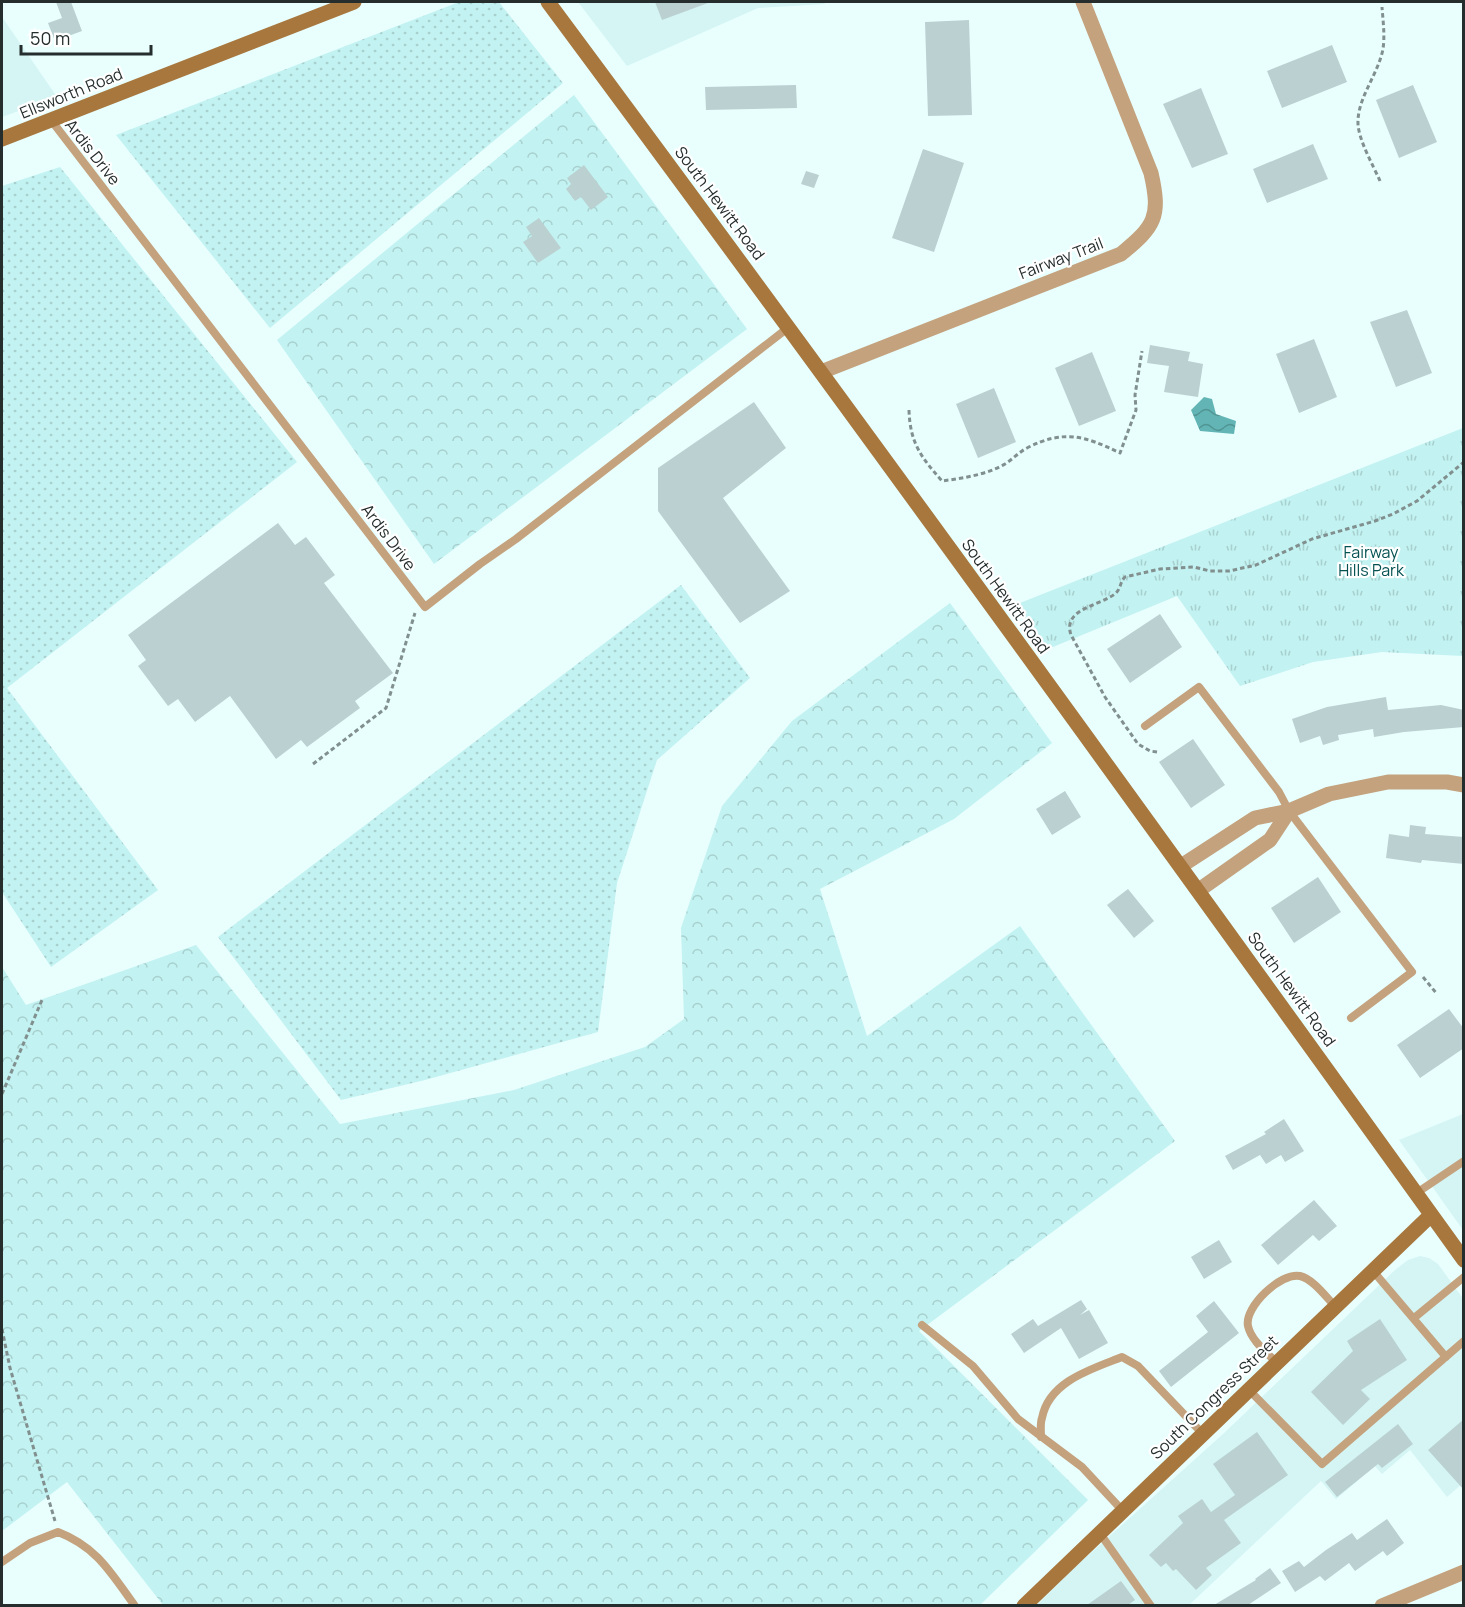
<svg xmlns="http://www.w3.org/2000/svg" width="1465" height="1607" font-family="Manrope,sans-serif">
	<defs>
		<pattern id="grass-dots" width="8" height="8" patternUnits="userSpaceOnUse" patternTransform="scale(1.5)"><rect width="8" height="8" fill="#c2f2f1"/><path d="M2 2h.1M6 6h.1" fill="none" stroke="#a7d0cf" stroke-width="1.8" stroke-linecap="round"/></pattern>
		<pattern id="forest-crowns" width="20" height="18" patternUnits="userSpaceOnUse" patternTransform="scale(1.5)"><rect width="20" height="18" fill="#c2f2f1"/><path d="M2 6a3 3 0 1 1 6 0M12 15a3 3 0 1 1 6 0" fill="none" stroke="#a7d0cf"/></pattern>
		<pattern id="park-tufts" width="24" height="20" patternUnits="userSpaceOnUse" patternTransform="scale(1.5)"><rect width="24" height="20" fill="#c2f2f1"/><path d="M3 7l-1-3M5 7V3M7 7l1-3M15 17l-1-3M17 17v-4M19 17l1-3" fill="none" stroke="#a7d0cf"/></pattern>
		<pattern id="water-waves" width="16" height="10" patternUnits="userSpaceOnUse" patternTransform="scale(1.5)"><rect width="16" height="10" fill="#63b5b5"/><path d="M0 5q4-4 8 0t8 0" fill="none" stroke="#519494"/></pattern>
	</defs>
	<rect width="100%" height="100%" fill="#e8fffe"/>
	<path fill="#d4f5f4" d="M578 2H824L825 4 758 8 627 66Z
		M2 17 57 97 2 117Z
		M1463 1114V1230L1399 1140Z
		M1420 1256 1429 1258 1438 1264 1464 1300 1463 1483 1447 1497 1410 1450 1382 1474 1375 1466 1336 1499 1321 1481 1189 1605 1036 1606 1073 1569 1223 1434 1395 1270 1408 1260Z"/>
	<path fill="url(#grass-dots)" d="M459 2H499L563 83 270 328 116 135Z
		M60 167 297 462 7 688 158 890 51 967 2 892V186Z
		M681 585 750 678 657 760 617 883 598 1032 425 1080 341 1100 218 937Z"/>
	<path fill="url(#forest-crowns)" d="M574 95 747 329 434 564 277 340Z
		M950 603 1052 743 954 819 820 889 867 1036 1020 926 1175 1141 919 1331 1088 1500 979 1606 163 1605 67 1482 2 1531V967L26 1005 196 945 340 1124 514 1090 645 1047 684 1019 681 928 722 806 792 721Z"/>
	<path fill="url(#park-tufts)" d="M1463 428V656L1382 652 1313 662 1240 686 1177 596 1048 649 1015 605Z"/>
	<path fill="url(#water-waves)" d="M1204 397 1212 399 1216 414 1236 421 1234 434 1200 431 1191 410Z"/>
	<path fill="#bbd1d1" d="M56 2H71L82 31 55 41 48 23 62 18Z
		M655 2H708V3L662 20Z
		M969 20 972 115 928 116 925 22Z
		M1332 45 1347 82 1282 108 1267 71Z
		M796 85 797 108 706 110 705 87Z
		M1413 85 1437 142 1399 158 1376 100Z
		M1201 88 1228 154 1192 168 1163 104Z
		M1313 144 1328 179 1267 203 1253 169Z
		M923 149 964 163 934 252 892 238Z
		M584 165 608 197 591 210 581 197 575 201 566 189 571 184 567 178Z
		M806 171 819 175 814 188 801 184Z
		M539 218 561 248 538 263 523 242 532 236 526 227Z
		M1407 310 1432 373 1396 387 1370 322Z
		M1314 339 1337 397 1299 413 1276 354Z
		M1150 345 1190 352 1188 361 1203 364 1198 397 1164 392 1169 366 1147 363Z
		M1092 352 1116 411 1079 426 1055 368Z
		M994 388 1016 442 978 458 956 404Z
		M754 402 786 448 723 498 790 591 740 623 658 511V468Z
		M278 523 295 545 306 537 335 575 324 583 393 673 355 701 360 708 307 747 301 740 276 759 230 696 195 722 178 699 168 706 138 666 146 660 128 635Z
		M1160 614 1182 647 1130 683 1107 649Z
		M1386 697 1388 710 1441 705 1464 710V727L1404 732 1374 737 1373 729 1338 735 1339 740 1323 745 1320 736 1300 743 1292 719 1327 707Z
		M1193 739 1225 785 1191 808 1159 762Z
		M1065 791 1081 817 1052 835 1036 809Z
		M1410 825 1426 827 1425 834 1464 837V864L1422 860 1421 863 1386 858 1389 834 1409 837Z
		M1318 877 1341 912 1294 943 1271 908Z
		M1128 889 1154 921 1134 938 1107 905Z
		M1449 1009 1464 1029V1048L1420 1078 1397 1045Z
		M1284 1119 1304 1151 1285 1162 1281 1155 1266 1164 1260 1155 1233 1170 1225 1156 1266 1134 1264 1132Z
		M1314 1200 1337 1226 1319 1241 1313 1235 1278 1265 1261 1245Z
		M1219 1240 1232 1262 1204 1279 1191 1257Z
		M1081 1300 1087 1309 1080 1315 1089 1310 1108 1343 1079 1359 1061 1328 1024 1353 1011 1334 1033 1319 1038 1326Z
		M1214 1301 1239 1333 1171 1387 1159 1371 1208 1332 1196 1316Z
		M1380 1319 1407 1360 1361 1390 1370 1399 1343 1425 1311 1392 1353 1351 1347 1341Z
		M1464 1419V1490L1428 1450Z
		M1398 1424 1413 1444 1382 1468 1378 1464 1337 1497 1325 1482Z
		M1257 1432 1288 1475 1224 1520 1241 1543 1206 1568 1212 1575 1196 1590 1176 1569 1173 1571 1166 1563 1161 1567 1149 1555 1183 1523 1178 1516 1202 1499 1211 1512 1235 1495 1213 1464Z
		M1387 1519 1404 1543 1387 1556 1383 1551 1355 1571 1349 1563 1325 1581 1320 1576 1295 1592 1282 1571 1299 1561 1304 1567 1326 1550 1352 1533 1357 1540Z
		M1270 1568 1281 1583 1248 1605H1214L1256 1580 1255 1579Z
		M1121 1581 1135 1600 1128 1605H1087Z"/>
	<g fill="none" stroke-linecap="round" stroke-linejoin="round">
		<path stroke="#81908f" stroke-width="3" stroke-dasharray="4.5 3" stroke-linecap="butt" d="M1380 181C1373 165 1359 141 1358 124 1357 98 1378 75 1383 49 1385 35 1383 21 1382 7
			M909 410C910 443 921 457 942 481 963 478 986 475 1005 464 1013 459 1019 452 1027 448 1064 429 1085 436 1120 453L1136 410 1135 395 1142 351
			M1157 752 1150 751 1138 744 1105 697 1071 635C1062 608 1101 606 1116 593 1121 588 1120 582 1125 577L1160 569 1194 567 1210 571H1229L1256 565 1312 539 1375 521 1393 514 1417 501 1464 462
			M313 764 386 708 415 613
			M1423 977 1437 994
			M2 1094 42 1000
			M2 1329 10 1368 55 1521"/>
		<path stroke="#c4a27e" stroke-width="8" d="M51 120 425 607 480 564 516 539 789 327
			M1145 726 1199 687 1279 792 1289 811 1412 972 1351 1018
			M1415 1194 1464 1161
			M1373 1271 1446 1357
			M1414 1318 1464 1277
			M922 1325 973 1366 1018 1419 1082 1467 1122 1510
			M1276 1362C1266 1352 1251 1340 1248 1326 1244 1307 1281 1272 1300 1276 1313 1279 1326 1297 1335 1306
			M1248 1389 1322 1464 1464 1341
			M1041 1437C1041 1431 1040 1423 1042 1418 1049 1381 1092 1369 1122 1357L1138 1366 1202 1433
			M1099 1532 1151 1606
			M2 1562 30 1543 58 1532C97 1547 111 1573 135 1606"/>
		<path stroke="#c4a27e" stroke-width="15" d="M821 372 1121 254C1155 226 1161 217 1151 173L1083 2
			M1181 866 1255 818 1289 811 1329 794 1388 782H1447L1464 785
			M1199 890 1270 840 1289 811
			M1382 1606 1464 1572"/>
		<path stroke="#a8773e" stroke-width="15" d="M548 2C857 418 1161 839 1464 1260
			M2 139 354 2
			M1024 1606 1431 1215"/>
	</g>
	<g text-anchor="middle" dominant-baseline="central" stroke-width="4.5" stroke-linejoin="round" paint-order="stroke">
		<g font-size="16" fill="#252d2d" stroke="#fff">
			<text transform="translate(71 93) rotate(-22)">Ellsworth Road</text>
			<text transform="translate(93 152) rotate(52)">Ardis Drive</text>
			<text transform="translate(720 203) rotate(53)">South Hewitt Road</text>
			<text transform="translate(1061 258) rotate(-21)">Fairway Trail</text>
			<text transform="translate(389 537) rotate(53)">Ardis Drive</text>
			<text transform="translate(1006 596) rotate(54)">South Hewitt Road</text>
			<text transform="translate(1292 989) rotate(54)">South Hewitt Road</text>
			<text transform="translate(1214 1397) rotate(-44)">South Congress Street</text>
		</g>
		<g font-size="16" fill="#045152" stroke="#fff">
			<text x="1371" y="552">Fairway<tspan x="1371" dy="18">Hills Park</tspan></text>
		</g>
	</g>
	<rect width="1465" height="1607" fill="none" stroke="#252d2d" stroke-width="6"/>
	<path d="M21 45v9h130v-9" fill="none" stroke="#252d2d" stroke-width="3"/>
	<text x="30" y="45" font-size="18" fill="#252d2d" stroke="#ffffff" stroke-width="4.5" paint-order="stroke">50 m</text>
</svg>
